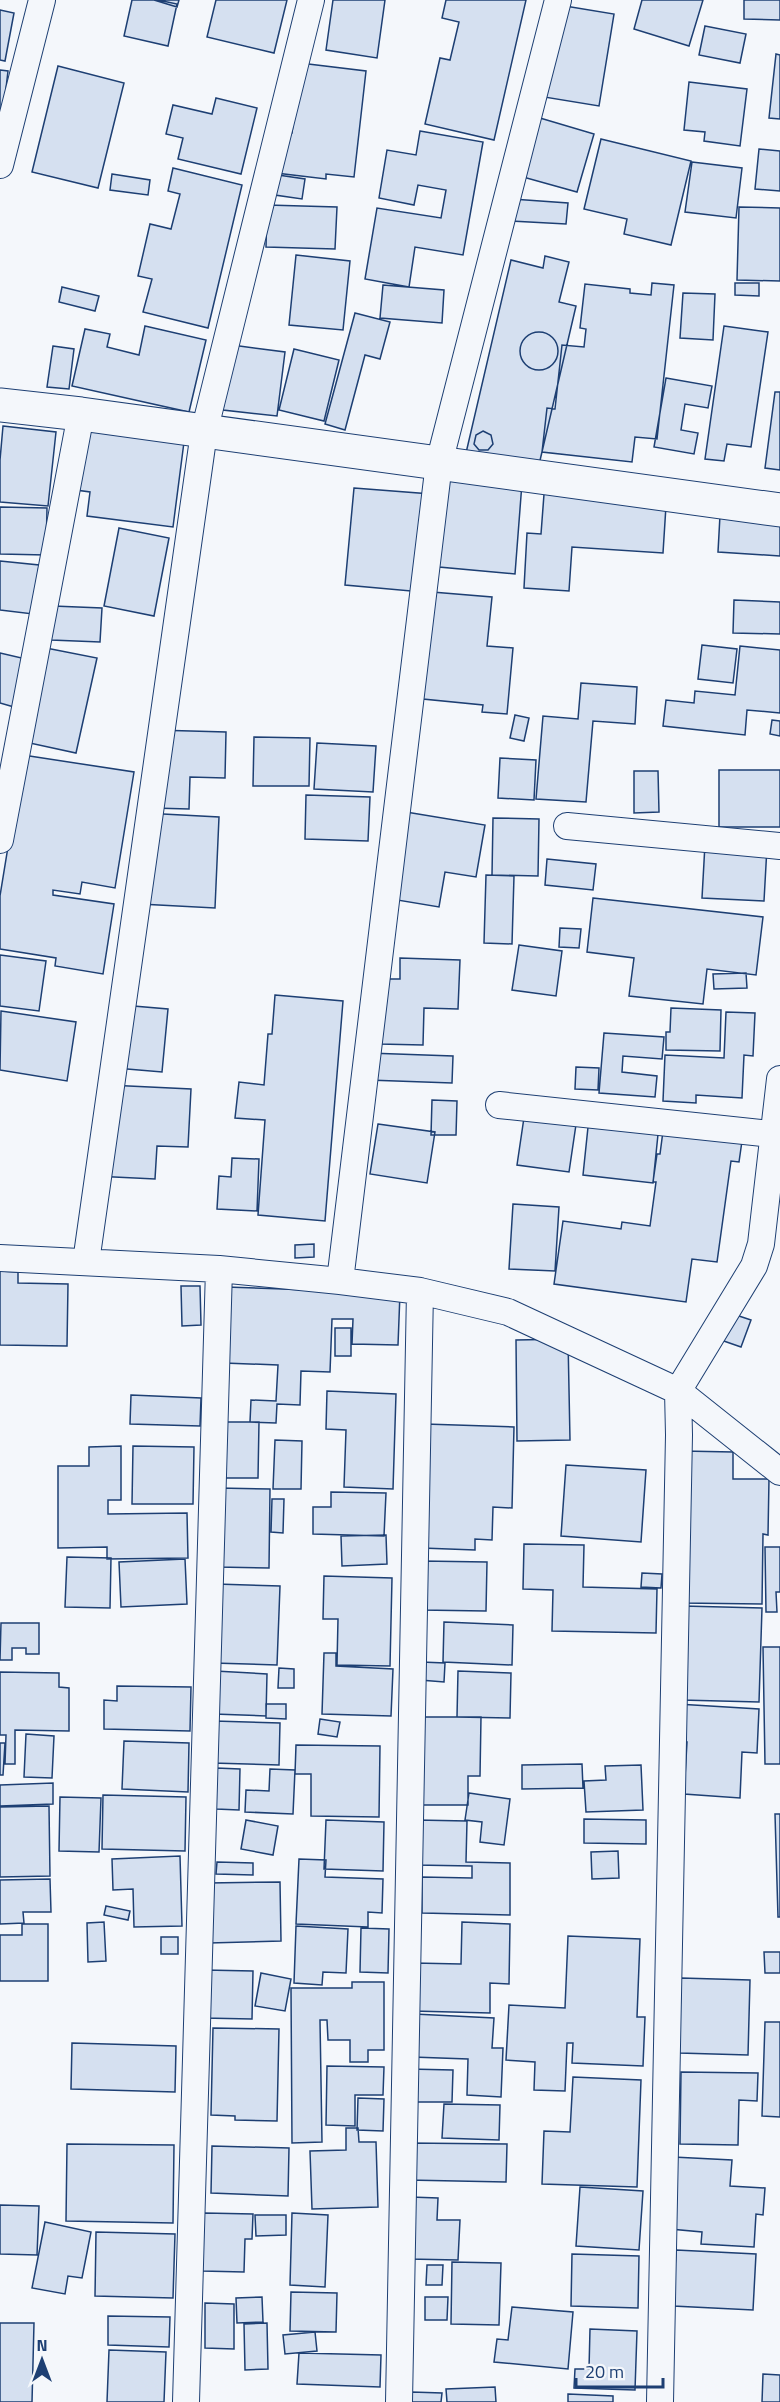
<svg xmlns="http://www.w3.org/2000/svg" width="780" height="2402" font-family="'Titillium Web',sans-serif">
	<rect width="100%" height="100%" fill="#f4f7fb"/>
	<path fill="#d5e0f0" stroke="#1d3f73" stroke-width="1.5" d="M132 0H158L177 4 168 46 124 36Z
		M154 0H179L177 7Z
		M216 0H287L274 53 207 37Z
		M333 0H385L377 58 326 50Z
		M446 0H526L494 140 425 124 440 58 450 60 459 22 442 18Z
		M642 0H703L689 46 634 29Z
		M744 0H780V20L744 19Z
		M559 5 614 14 599 106 544 97Z
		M0 10 14 13 5 61 0 60Z
		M705 26 746 34 740 63 699 55Z
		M776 54 780 55V119L769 118Z
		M300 63 366 71 354 177 326 174V179L276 173 281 132 292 133Z
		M58 66 124 83 98 188 32 172Z
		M0 70 8 71 3 114 0 113Z
		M689 82 747 89 740 146 704 141 705 132 684 130Z
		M216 98 257 108 241 174 178 159 183 138 166 134 173 105 212 114Z
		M540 118 594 134 577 192 523 177Z
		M420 131 483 142 463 255 415 247 409 287 365 279 377 208 441 218 446 190 418 185 414 205 379 198 387 150 416 155Z
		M601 139 691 161 671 245 624 234 627 219 584 209Z
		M759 149 780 151V191L755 189Z
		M692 162 742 168 736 218 685 212Z
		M173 168 242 185 208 328 143 312 152 279 138 276 150 224 171 229 180 194 168 191Z
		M112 174 150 180 148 195 110 190Z
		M278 175 305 179 302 199 275 195Z
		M512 199 568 203 566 224 511 221Z
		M267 205 337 207 335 249 266 247Z
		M739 207 780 208V281L737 280Z
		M296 255 350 261 343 330 289 325Z
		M545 256 569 262 559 302 576 306 538 469 466 453 511 260 543 268Z
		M652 283 674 285 657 439 635 437 632 462 542 452 547 408 555 409 562 345 584 347 586 329 580 328 585 284 630 289V293L651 295Z
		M735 283H759V296L735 295Z
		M383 285 444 290 442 323 380 318Z
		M62 287 99 296 95 311 59 302Z
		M683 293 715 294 713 340 680 338Z
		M355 313 390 322 380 359 365 355 345 430 325 424Z
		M145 326 206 340 189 412 72 386 85 329 110 334 107 347 139 355Z
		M724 326 768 332 751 447 727 444 724 461 705 459Z
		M520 351a19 19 0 1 1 38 0a19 19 0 1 1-38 0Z
		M232 345 285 352 277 416 223 410Z
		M53 346 74 349 69 389 47 387Z
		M294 349 339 360 324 421 279 410Z
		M666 378 712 386 708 408 685 404 681 430 698 433 694 454 654 447Z
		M775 392H780V470L765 468Z
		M3 426 56 432 48 506 0 502V460Z
		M83 429 184 442 173 527 87 516 90 492 76 490Z
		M483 431 491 435 493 444 488 450H479L474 444 476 435Z
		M445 477 522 483 515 574 439 567Z
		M545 481 667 490 663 553 572 547 569 591 524 588 527 533 541 534Z
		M354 488 431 494 422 592 345 585Z
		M721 497 780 500V556L718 552Z
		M0 507 47 508 46 555 0 554Z
		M119 528 169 538 154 616 104 606Z
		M0 561 39 565 33 614 0 610Z
		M432 592 492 597 487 646 513 648 507 714 482 712 483 705 423 699Z
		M734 600 780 602V634L733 633Z
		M53 606 102 608 100 642 51 640Z
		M702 645 737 649 733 683 698 679Z
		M740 646 780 650V713L747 710 745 735 663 726 666 700 694 703 695 691 735 695Z
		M46 648 97 658 76 753 25 742Z
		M0 653 26 659 14 707 0 703Z
		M581 683 637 687 635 724 593 721 586 802 536 799 543 716 578 719Z
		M515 715 529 718 524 741 510 738Z
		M772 720 780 721V736L770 734Z
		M155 730 226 732 225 778 190 777 189 809 153 808Z
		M254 737 310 738 309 786H253Z
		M317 743 376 746 373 792 314 789Z
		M23 755 134 772 115 888 82 882 80 894 53 890V895L114 904 103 974 55 966 56 958 0 949V896Z
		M500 758 536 760 534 800 498 798Z
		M719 770H780V827H719Z
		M634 771H658L659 812 634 813Z
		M306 795 370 797 368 841 305 839Z
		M406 812 485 825 476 877 445 872 439 907 391 899Z
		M144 813 219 817 215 908 140 904Z
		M493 818 539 819 538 876 492 875Z
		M705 844 767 847 764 901 702 898Z
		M547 859 596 864 593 890 545 885Z
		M486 875 514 876 512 944 484 943Z
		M593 898 763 917 756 975 707 969 703 1004 629 996 634 958 587 952Z
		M560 928 581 929 579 948 559 947Z
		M519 945 562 951 556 996 512 990Z
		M0 955 46 961 39 1011 0 1006Z
		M400 958 460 960 458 1009 424 1008 423 1045 379 1044 378 979H400Z
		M746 973 747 988 714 989 713 974Z
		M275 995 343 1001 325 1221 258 1215 265 1120 235 1118 239 1082 264 1085 268 1034H272Z
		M110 1004 168 1009 162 1072 104 1067Z
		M671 1008 721 1010 720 1051 666 1050V1032H670Z
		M1 1011 76 1022 67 1081 0 1070Z
		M726 1012 755 1013 753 1056 744 1055 742 1098 696 1095V1103L663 1101 665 1055 724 1058Z
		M604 1033 664 1037 662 1059 623 1056 622 1072 657 1076 655 1097 599 1093Z
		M368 1053 453 1056 452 1083 368 1080Z
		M576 1067 599 1068 598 1090 575 1089Z
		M108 1085 191 1089 188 1147 157 1146 155 1179 94 1176Z
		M432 1100 457 1101 456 1135H431Z
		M526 1104 578 1111 569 1172 517 1165Z
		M590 1108 660 1115 653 1183 583 1175Z
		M665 1116 744 1127 739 1162 731 1161 717 1262 692 1259 686 1302 554 1284 563 1221 621 1229 622 1222 650 1226 656 1182H653L657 1154H660Z
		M378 1124 435 1132 427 1183 370 1174Z
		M232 1158 259 1159 257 1211 217 1209 219 1176 231 1177Z
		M513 1204 559 1207 555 1271 509 1269Z
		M314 1244V1257L295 1258V1245Z
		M0 1271 18 1272V1283L68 1284 67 1346 0 1345Z
		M181 1286H200L201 1325 182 1326Z
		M226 1287 400 1293 398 1345 352 1344 353 1319H332L330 1372 301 1371 300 1405 277 1404 276 1423 250 1422 251 1400 276 1401 278 1365 224 1363Z
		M727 1312 751 1320 741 1347 718 1339Z
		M335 1328H351V1356H335Z
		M568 1339 570 1440 517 1441 516 1340Z
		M327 1391 396 1394 393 1489 344 1487 346 1430 326 1429Z
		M131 1395 201 1398 200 1426 130 1424Z
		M221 1422H259L258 1478H220Z
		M425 1424 514 1427 512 1508 493 1507 492 1540 475 1539V1550L422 1548Z
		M275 1440 302 1441 301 1489H273Z
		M121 1446V1500H108V1514L187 1513 188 1558 107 1559V1547L58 1548V1466H89V1447Z
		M133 1446 194 1447 193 1504H132Z
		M682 1451 733 1452V1479H769L768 1535 763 1534 762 1604 681 1603Z
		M566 1465 646 1470 641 1542 561 1536Z
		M218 1488 270 1489 269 1568 217 1567Z
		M331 1492 386 1493 384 1536 313 1534V1507H331Z
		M272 1499H284L283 1533 271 1532Z
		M386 1535 387 1564 342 1566 341 1536Z
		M524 1544 584 1545 583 1587 657 1589 656 1633 552 1631 553 1590 523 1589Z
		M765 1547H780V1592H776L777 1612H766Z
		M67 1557 111 1558 110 1608 65 1607Z
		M185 1559 187 1604 121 1607 119 1562Z
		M421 1561 487 1562 486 1611 420 1610Z
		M642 1573 662 1574 661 1588 641 1587Z
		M324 1576 392 1578 390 1666 337 1665 338 1619H323Z
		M216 1584 280 1586 277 1665 213 1663Z
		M683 1606 762 1608 759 1702 681 1700Z
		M444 1622 513 1625 512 1665 443 1662Z
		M1 1623H39V1654H26V1648H12V1660H0Z
		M763 1647H780V1764H765Z
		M324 1653H336V1666L393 1669 391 1716 322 1714Z
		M421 1662 445 1663 444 1682 420 1680Z
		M279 1668 294 1669V1688H278Z
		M215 1671 267 1674 266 1716 214 1714Z
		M458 1671 511 1673 510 1718 457 1717Z
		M0 1672 59 1673V1687L69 1688V1731L15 1730V1764H5L6 1735H0Z
		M117 1686 191 1687 190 1731 104 1729V1700L117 1701Z
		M266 1704H286V1719L266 1718Z
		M677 1704 759 1709 757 1753 742 1752 740 1798 684 1794 687 1742H675Z
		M416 1717H481L480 1776H468V1805H412Z
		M320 1719 340 1722 337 1737 318 1734Z
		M214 1721 280 1723 279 1765 212 1763Z
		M26 1734 54 1736 52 1778 24 1777Z
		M124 1741 189 1743 188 1792 122 1789Z
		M0 1743H5L3 1775H0Z
		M296 1745 380 1746 379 1817 311 1816V1774H295Z
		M582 1764 583 1788 522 1789V1765Z
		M641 1765 643 1810 586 1812 584 1781 606 1780 605 1766Z
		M216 1768 240 1769 239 1810 216 1809Z
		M270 1769 295 1770 293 1814 245 1812 246 1790 269 1791Z
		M53 1783V1804L0 1806V1785Z
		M469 1793 510 1799 504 1845 480 1842 482 1822 465 1820Z
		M103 1795 186 1797 185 1851 102 1849Z
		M60 1797 101 1798 99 1852 59 1851Z
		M49 1806 50 1876 0 1877V1807Z
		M775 1814H780V1917H778Z
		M584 1819 646 1820V1844L584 1843Z
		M246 1820 278 1826 273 1855 241 1849Z
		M326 1820 384 1822 383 1871 324 1869Z
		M416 1820 467 1821 466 1862 510 1863V1915L422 1913V1877L472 1878V1866L415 1865Z
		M618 1851 619 1878 592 1879 591 1852Z
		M180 1856 182 1926 134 1927 133 1889 113 1890 112 1859Z
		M299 1859 326 1860 325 1877 383 1879 382 1913 368 1912V1927L296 1924Z
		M217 1862 253 1863V1875L216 1874Z
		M50 1879 51 1912H23L24 1923 0 1924V1880Z
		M280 1882 281 1941 209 1943 208 1883Z
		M106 1906 130 1911 128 1920 104 1915Z
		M104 1922 106 1961 88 1962 87 1923Z
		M462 1922 510 1924 509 1984 490 1983V2013L413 2011 414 1963 461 1964Z
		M22 1924H48V1981H0V1935H22Z
		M296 1926 348 1929 346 1973 323 1972 322 1985 294 1983Z
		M361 1928 389 1929 388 1973 360 1972Z
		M568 1936 640 1939 637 2017H645L643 2066 572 2063 573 2043H567L565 2091 534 2090 535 2062 506 2060 509 2005 565 2008Z
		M161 1937H178V1954H161Z
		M764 1952H780V1973H765Z
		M204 1970 253 1971 252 2019 203 2018Z
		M261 1973 291 1979 285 2011 255 2006Z
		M681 1978 750 1980 748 2055 679 2053Z
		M352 1982H384V2050H368V2062H350V2040H328L327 2020H320L322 2142 292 2143 291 1988H352Z
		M414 2014 494 2018 492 2048H503L501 2097 467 2095 468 2059 412 2057Z
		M765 2022H780V2117L762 2116Z
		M213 2028 279 2029 277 2121 235 2120V2116L211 2115Z
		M72 2043 176 2046 175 2092 71 2089Z
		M327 2066 384 2067 383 2095H355V2126L326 2125Z
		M408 2069 453 2070 452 2102H407Z
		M681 2072 758 2073 757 2101 739 2100 738 2145 680 2144Z
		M573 2077 641 2080 637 2187 542 2184 544 2131 570 2132Z
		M358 2098 384 2099 383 2131 357 2130Z
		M444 2104 500 2105 499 2140 442 2138Z
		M346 2128H358L359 2142H376L378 2207 312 2209 310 2151 346 2150Z
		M407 2143 507 2144 506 2182 407 2180Z
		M67 2144 174 2145 173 2223 66 2221Z
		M212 2146 289 2148 288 2196 211 2193Z
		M673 2157 732 2160 730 2186 765 2188 763 2215 756 2214 754 2247 701 2244 702 2232 670 2229Z
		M580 2187 643 2191 639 2250 576 2246Z
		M410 2197 438 2198 437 2220H460L458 2260 408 2259Z
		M0 2205 39 2206 37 2255 0 2254Z
		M204 2213 253 2214 252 2239H245L244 2272 202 2271Z
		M292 2213 328 2215 325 2287 290 2285Z
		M255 2215H286V2235L256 2236Z
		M45 2222 91 2232 82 2278 68 2276 65 2294 32 2288Z
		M96 2232 175 2234 173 2298 95 2296Z
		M676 2250 756 2254 753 2310 673 2306Z
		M572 2254 639 2256 638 2308 571 2306Z
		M452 2262 501 2263 499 2325 451 2324Z
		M427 2265H443L442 2285H426Z
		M291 2292 337 2293 336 2332 290 2331Z
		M262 2297 263 2322 237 2323 236 2298Z
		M425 2297H448L447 2320H425Z
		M205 2303 234 2304V2349L205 2348Z
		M512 2307 573 2312 568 2369 494 2362 497 2339 508 2340Z
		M108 2316 170 2317 169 2347 108 2345Z
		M0 2323H34L32 2402H0Z
		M267 2323 268 2369 245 2370 244 2324Z
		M590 2329 637 2331 635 2390 574 2388 575 2369H589Z
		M315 2332 317 2351 285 2354 283 2335Z
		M109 2350 166 2352 164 2402H107Z
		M299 2353 381 2355 380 2387 297 2384Z
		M763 2374 780 2375V2402H762Z
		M495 2387 496 2402H447L446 2389Z
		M411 2392 442 2393 441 2402H410Z
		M568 2394 613 2396V2402H568Z"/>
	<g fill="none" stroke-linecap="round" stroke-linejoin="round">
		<g stroke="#1d3f73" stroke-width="28">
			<path id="street" d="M0 165 42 0
				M567 826 780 846
				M0 840 81 414
				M499 1105 780 1135
				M0 1258 219 1269 340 1281 420 1291 508 1312 678 1391 780 1472
				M86 1262 204 432 311 0
				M340 1281 439 463 558 0
				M186 2402 219 1269
				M399 2402 420 1291
				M660 2402 679 1435 678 1391 754 1266 761 1244 780 1079"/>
		</g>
		<g stroke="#1d3f73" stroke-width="35">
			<path id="secondary" d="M0 405 81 414 780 510"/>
		</g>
		<use href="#street" stroke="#f4f7fb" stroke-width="26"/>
		<use href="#secondary" stroke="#f4f7fb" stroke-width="33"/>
	</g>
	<g transform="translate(42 2360)" stroke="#f4f7fb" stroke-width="4.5" paint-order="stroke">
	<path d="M0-4.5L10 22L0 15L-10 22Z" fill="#1d3f73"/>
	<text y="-9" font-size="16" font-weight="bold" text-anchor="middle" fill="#1d3f73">N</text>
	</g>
	<path d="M576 2378v9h87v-9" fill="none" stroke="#1d3f73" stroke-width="3"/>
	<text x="585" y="2378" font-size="18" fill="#1d3f73" stroke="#f4f7fb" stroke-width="4.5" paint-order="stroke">20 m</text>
</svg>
